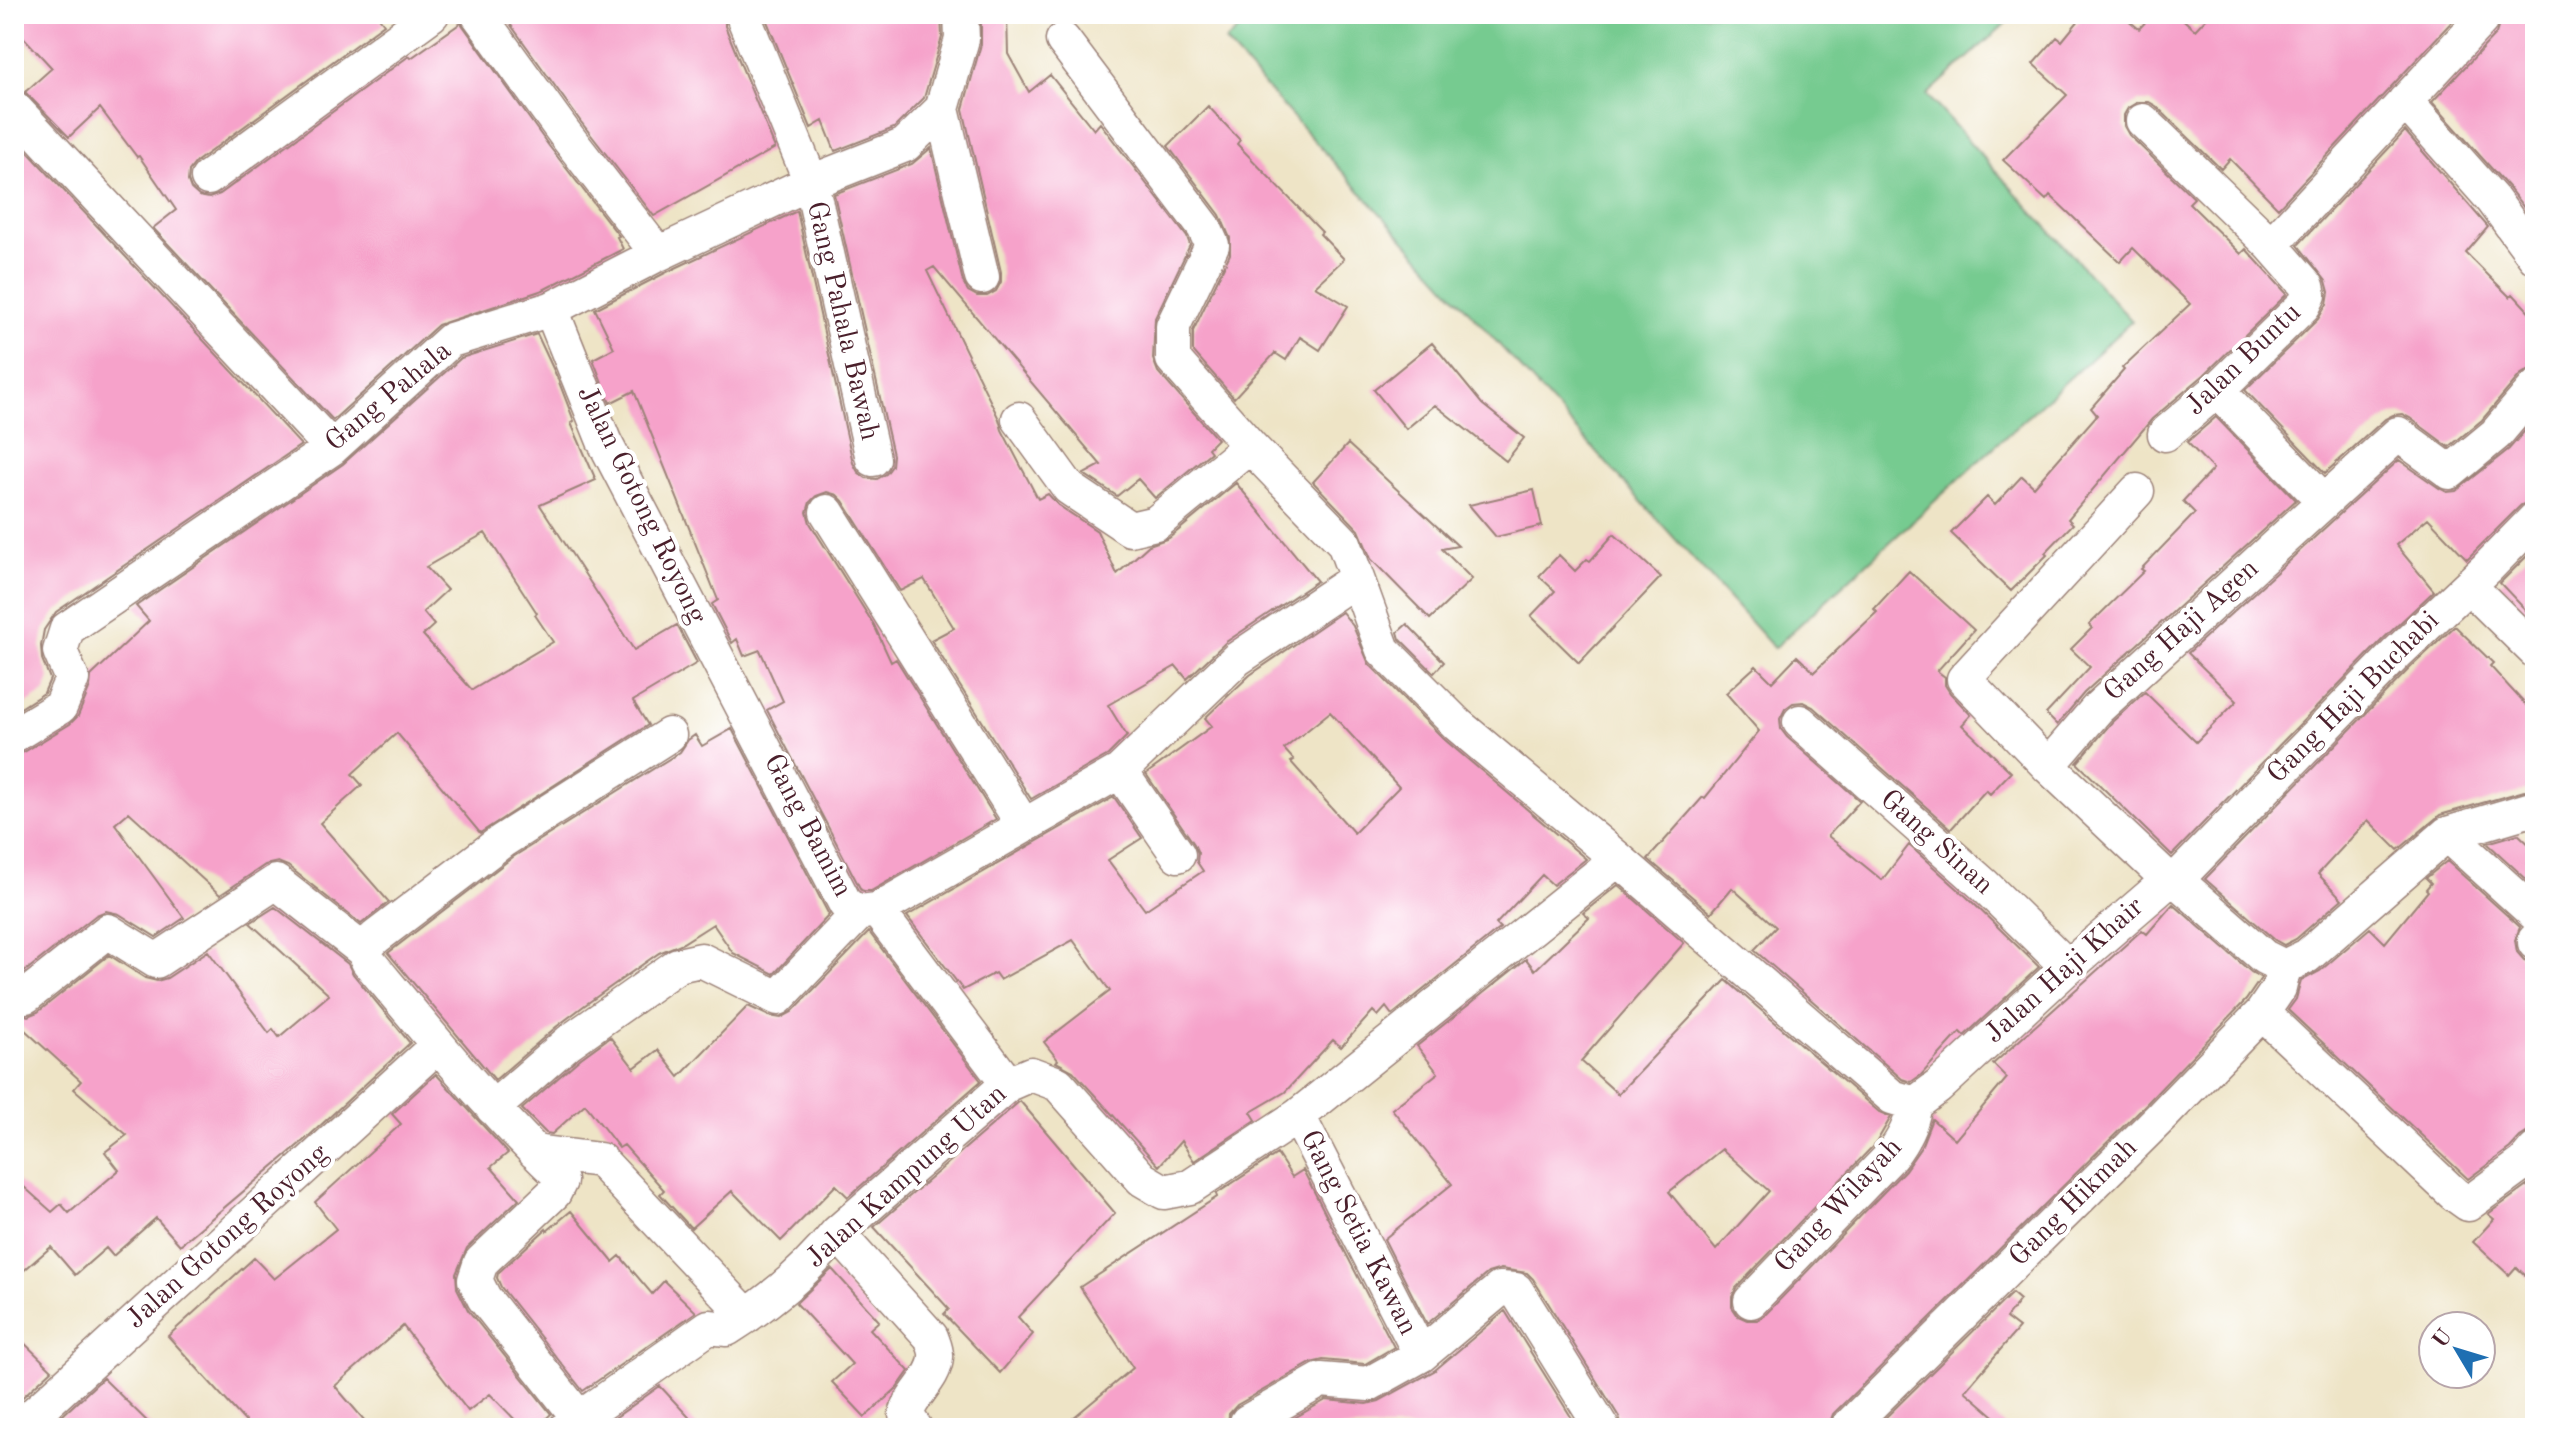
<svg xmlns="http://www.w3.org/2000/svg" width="2549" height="1442" font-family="'Old Standard TT',serif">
	<rect width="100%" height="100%" fill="#fff"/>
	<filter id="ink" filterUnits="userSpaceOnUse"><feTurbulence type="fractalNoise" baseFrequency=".0125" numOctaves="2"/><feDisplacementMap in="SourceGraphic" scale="16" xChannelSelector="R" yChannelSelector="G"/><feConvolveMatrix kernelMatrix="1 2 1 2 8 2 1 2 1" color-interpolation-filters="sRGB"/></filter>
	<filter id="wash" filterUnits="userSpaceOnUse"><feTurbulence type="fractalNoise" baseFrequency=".006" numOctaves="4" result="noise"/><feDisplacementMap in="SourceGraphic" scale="32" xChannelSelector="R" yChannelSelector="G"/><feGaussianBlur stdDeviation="1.8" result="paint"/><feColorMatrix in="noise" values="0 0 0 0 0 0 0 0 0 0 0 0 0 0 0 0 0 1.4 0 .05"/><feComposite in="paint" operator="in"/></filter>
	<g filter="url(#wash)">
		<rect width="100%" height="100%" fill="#eee4c6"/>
		<path fill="#76cb90" stroke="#60755e" stroke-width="2" d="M1255 14H2016L1927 95 2132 321 1774 648 1225 42Z"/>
		<g id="blocks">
			<path fill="#f6a2ca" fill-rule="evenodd" d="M14 14H376L384 24 196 162 189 171 188 181 191 189 199 196 209 198 220 194 409 56 411 58 461 23 549 146 619 236 617 237 623 249 543 290 438 325 333 420 153 228 176 210 139 156 137 157 100 108 69 137 25 92 52 68 14 27Z
				M503 14H725V26L775 148 654 216 581 122Z
				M764 14H941L942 37 924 98 894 128 835 151 823 121 811 128Z
				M981 14H1007L1008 54 1029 92 1050 75 1094 130 1100 123 1187 237 1190 245 1155 318 1153 359 1158 372 1217 439 1208 448 1211 452 1155 498 1138 479 1117 496 1084 474 1101 465 934 267 927 271 999 419 1002 430 1038 499 1048 494 1058 505 1097 531 1117 574 1149 545 1169 538 1236 483 1317 581 1226 642 1187 679 1176 666 1108 705 1127 736 1108 755 1031 799 931 640 954 628 924 579 900 591 843 501 837 495 827 492 816 496 810 502 807 512 810 523 874 625 891 662 896 659 996 819 871 891H864L861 890 767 710 783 701 760 650 744 656 737 639 732 643 712 604 718 600 634 391 610 403 593 359 614 348 595 309 667 272 797 211 853 463 858 472 866 478 877 479 886 474 892 466 893 455 834 194 912 164 931 148 963 282 968 291 977 296H987L996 291 1001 282V272L963 109 981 44Z
				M2084 14H2121L2139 29 2153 14H2177L2195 30 2210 14H2459L2278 208 2230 159 2221 169 2156 106 2149 102H2138L2128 108 2124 115V126L2129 135 2194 198 2189 203 2241 254 2246 249 2287 294 2204 375 2152 419 2068 519 2073 524 2045 553 2047 555 2011 591 1951 533 1987 497 1995 505 2022 476 2034 487 2097 415 2091 408 2124 370 2122 368 2190 304 2133 248 2120 262 2050 195 2046 200 2003 160 2067 95 2033 64 2057 37 2062 41Z
				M2502 14H2535V222L2508 187 2432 102 2496 34Z
				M1208 106 1240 140 1237 144 1322 232 1320 234 1344 259 1315 286 1348 306 1320 350 1300 337 1286 360 1275 353 1234 398 1193 351V331L1230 254V238L1220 215 1168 146Z
				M2405 131 2488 227 2466 253 2510 297 2513 294 2535 318V369L2528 370 2520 375 2482 420 2449 447 2410 418 2402 414 2393 415 2385 419 2325 473 2245 390 2318 319 2327 304 2329 292 2326 281 2298 245Z
				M14 137 301 445 56 612 44 630 41 646 42 659 50 679 44 693 14 712Z
				M537 334 557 377 574 421 571 423 596 480 540 505 634 650 677 625 697 663 633 701 648 725 480 833 397 733 352 774 362 785 320 823 389 902 361 924 288 866 278 862 265 865 220 895 129 812 115 824 184 918 156 937 119 914 106 911 96 915 14 980V755L24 752 70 724 78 716 90 687 91 676 149 621 136 606 343 464 461 358ZM485 533 537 613 535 615 553 642 472 690 423 635 434 625 423 612 447 590 426 567Z
				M1432 343 1482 404 1524 438 1506 461 1435 405 1406 429 1374 390Z
				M2216 417 2296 500 2084 693 2057 725 2046 714 2090 667 2071 649 2092 628 2089 625 2144 571 2141 569 2195 513 2183 501 2213 469 2187 442Z
				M2535 419V500L2521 505 2467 559 2428 518 2396 545 2434 591 2383 639 2172 855 2077 763 2112 722 2145 692 2196 742 2237 701 2188 653 2399 460 2439 488 2447 492 2456 491 2509 449Z
				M1348 444 1458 546 1442 549 1472 579 1430 619 1371 559 1359 530 1313 482Z
				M1534 490 1542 526 1496 537 1469 505Z
				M1614 534 1661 577 1579 663 1531 616 1555 591 1539 576 1559 555 1575 571 1587 559 1590 561Z
				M2535 548V620L2500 583Z
				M1909 571 1974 630 1937 671 1945 677V685L1950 693 1971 715 1962 725 2011 772 1990 794 1986 790 1951 829 1813 707 1803 702 1793 703 1785 709 1780 719 1781 729 1787 737 1860 801 1828 836 1882 880 1909 845 1969 899 2039 967 1964 1036 1960 1032 1921 1075 1911 1082 1902 1079 1754 950 1776 927 1732 888 1711 913 1648 859 1703 797 1705 798 1759 731 1726 693 1756 666 1772 682 1797 656 1814 672 1877 612 1874 609Z
				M1342 612 1353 626 1369 664 1445 740 1586 859 1553 885 1542 875 1496 924 1500 928 1392 1015 1386 1007 1378 1016 1373 1011 1341 1047 1333 1040 1285 1092 1251 1112 1256 1120 1194 1161 1181 1141 1159 1166 1073 1071 1056 1062 1058 1060 1044 1042 1110 991 1073 940 1000 980 995 973 963 990 907 916 1114 797 1142 838 1108 860 1145 910 1203 871 1197 862 1198 853 1194 844 1146 774 1212 726 1205 718 1250 675ZM1330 712 1399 787 1354 833 1291 762 1294 760 1284 749Z
				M1407 624 1444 662 1434 673 1400 639 1398 632Z
				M2455 626 2493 663 2490 666 2535 715V788L2440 815 2398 850 2368 820 2318 874 2342 899 2296 939 2284 945 2275 940 2205 879 2411 667Z
				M732 729 829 915 774 974 733 953 713 924 683 943 659 953 585 1005 556 1027 495 1080 388 953 513 857 680 752 688 740 695 735 702 746Z
				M2518 834 2535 850V887L2487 843Z
				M2447 861 2520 927 2515 940 2517 952 2524 960 2535 963V1131L2528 1132 2520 1137 2510 1148 2468 1179 2288 1010 2296 999 2301 981 2320 971 2370 928 2385 943 2428 891 2426 889 2431 883 2426 878Z
				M1618 885 1684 943 1581 1061 1618 1094 1726 980 1879 1112 1891 1117 1876 1143 1736 1288 1732 1297V1307L1738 1316 1747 1320H1757L1765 1315 1905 1170 1921 1147 1932 1119 1955 1140 2007 1078 1993 1064 2142 930 2147 934 2173 904 2251 972 2261 978 2246 1000 2147 1103 1833 1414 1828 1428H1622L1619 1417 1533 1279 1527 1273 1501 1269 1488 1273 1427 1324 1384 1239 1452 1184 1392 1109 1438 1073 1417 1046 1526 959 1535 970 1589 918 1583 913ZM1722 1149 1769 1191 1716 1250 1669 1192Z
				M275 907 348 964 353 974 410 1043 309 1136 180 1245 156 1218 113 1256 106 1248 75 1275 51 1247 14 1279V1178L52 1212 61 1204 69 1213 119 1170 105 1152 127 1135 74 1089 81 1081 14 1020V1011L28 1016 38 1012 109 955 145 978 157 981 167 978 208 951 269 1033 273 1029 279 1037 329 995 250 923Z
				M869 932 981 1081 848 1197 836 1185 781 1241 732 1191 691 1228 660 1194 664 1190 624 1145 619 1148 585 1104 552 1134 546 1133 522 1109 581 1058 610 1037 634 1068 658 1050 679 1077 748 1006 769 1016 781 1018 792 1012Z
				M436 1074 508 1153 491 1167 519 1199 467 1248 456 1274 457 1288 468 1310 551 1414 536 1428H523L490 1394 468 1411 403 1326 335 1386 371 1428H251L168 1336 254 1258 274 1279 336 1229 315 1202 401 1124 392 1114Z
				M1020 1101 1115 1213 1018 1317 1033 1334 1000 1373 944 1314 949 1309 874 1227Z
				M1277 1154 1292 1177 1303 1170 1394 1347 1365 1364 1323 1360 1311 1363 1237 1405 1229 1414 1228 1428H1061L1133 1368 1080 1287 1217 1197 1216 1194Z
				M2535 1180V1284L2516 1267 2509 1275 2473 1242 2494 1219 2488 1214Z
				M571 1211 613 1262 620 1256 652 1294 664 1281 696 1312 583 1391 501 1287 497 1278 498 1273 546 1229 547 1231Z
				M832 1269 879 1321 870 1329 909 1371 897 1388 865 1417 832 1382 852 1364 796 1303Z
				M2012 1293 2020 1300 2006 1318 2019 1328 1965 1391 2008 1428H1875Z
				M1505 1311 1578 1428H1277L1326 1400 1367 1404 1379 1401 1434 1371Z
				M14 1333 52 1370 14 1405Z
				M103 1378 154 1428H49Z
				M660 1386 699 1428H608L605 1425Z"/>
		</g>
	</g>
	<g filter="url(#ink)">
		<use href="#blocks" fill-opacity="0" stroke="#9c8278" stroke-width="2"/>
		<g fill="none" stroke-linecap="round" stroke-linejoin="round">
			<g stroke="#9c8278" stroke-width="37">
				<path id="minor" d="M478 14 565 134 658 254
					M744 18 811 182 873 459
					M1063 40 1204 227 1212 245 1173 326V359L1250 446 1344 543 1383 650 1458 725 1618 859 1892 1097 1915 1104 1938 1087 2068 967 2169 880H2176L2264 957 2284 967 2307 956 2447 834 2535 808
					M2405 101 2493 200 2535 257
					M14 108 332 448
					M942 109 982 277
					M2143 121 2271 245 2307 286 2309 295 2304 305 2217 390 2165 434
					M208 178 432 14
					M2271 245 2481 20 2483 14
					M551 309 604 441 846 905 860 912 877 910 1120 771 1237 659 1356 579
					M2217 390 2324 501
					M1019 419 1069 488 1130 529 1156 523 1250 446
					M2137 491 1964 679 2048 766 2169 880
					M827 512 1024 826
					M2469 586 2535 651
					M1800 722 1983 884 2068 967
					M14 735 60 707 72 679 60 651 67 629 332 448 451 340 551 309 658 254 811 182 905 145 942 109 962 39 961 14
					M2048 766 2098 708 2398 434 2450 472 2496 434 2535 388
					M1120 771 1178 855
					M2447 834 2535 914
					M2176 880 2397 653 2487 568 2535 519
					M877 910 1008 1084
					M2535 940V943
					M26 996 108 931 156 961 276 882 365 952
					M2262 1013 2454 1194 2468 1204 2524 1163 2535 1150
					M493 1108 569 1042 678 965 701 960 778 998 860 912
					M1298 1116 1421 1355
					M535 1152 600 1160 747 1316
					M837 1233 931 1337C933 1343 937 1351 936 1357 935 1379 911 1394 906 1415L915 1428
					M1751 1301 1891 1156C1904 1139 1911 1125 1915 1104
					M579 1418 484 1298 475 1280 481 1262 554 1193 560 1181 555 1171C487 1106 428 1033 368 961 364 949 367 945 376 937L502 841 669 735
					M19 1428 438 1045
					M566 1428 709 1327 727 1329C768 1303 807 1271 837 1233L1008 1084 1031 1074 1058 1084 1142 1179 1164 1192 1190 1187 1298 1116 1618 859
					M1248 1428 1247 1422 1321 1380 1369 1384 1421 1355 1500 1289 1516 1290 1602 1428
					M1847 1428 2161 1117 2262 1013 2279 988 2284 967"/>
			</g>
			<use href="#minor" stroke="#fff" stroke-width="34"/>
		</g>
	</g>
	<g text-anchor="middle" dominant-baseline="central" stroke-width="8" stroke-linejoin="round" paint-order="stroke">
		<g font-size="28" fill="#4a1f2b" stroke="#fff">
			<text transform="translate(842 321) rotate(77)">Gang Pahala Bawah</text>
			<text transform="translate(2244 360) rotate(-44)">Jalan Buntu</text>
			<text transform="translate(389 397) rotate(-40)">Gang Pahala</text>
			<text transform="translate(641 505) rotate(64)">Jalan Gotong Royong</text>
			<text transform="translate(2182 631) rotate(-42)">Gang Haji Agen</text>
			<text transform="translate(2354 698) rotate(-45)">Gang Haji Buchabi</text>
			<text transform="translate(807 826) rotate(62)">Gang Bamim</text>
			<text transform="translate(1936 843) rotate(42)">Gang Sinan</text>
			<text transform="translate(2065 971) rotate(-42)">Jalan Haji Khair</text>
			<text transform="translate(907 1177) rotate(-42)">Jalan Kampung Utan</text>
			<text transform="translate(2074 1203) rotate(-45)">Gang Hikmah</text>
			<text transform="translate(1839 1206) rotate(-47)">Gang Wilayah</text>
			<text transform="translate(1358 1233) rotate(63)">Gang Setia Kawan</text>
			<text transform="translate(228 1237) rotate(-42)">Jalan Gotong Royong</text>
		</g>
	</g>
	<rect width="2549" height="1442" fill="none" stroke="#fff" stroke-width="48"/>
	<g transform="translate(2457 1350) rotate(308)"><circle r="38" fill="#ffffff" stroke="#b7a5aa" stroke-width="2"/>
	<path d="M0-6L14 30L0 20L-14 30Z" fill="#1f6fb2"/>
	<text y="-12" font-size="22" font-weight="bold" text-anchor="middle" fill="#4a1f2b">U</text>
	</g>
</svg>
